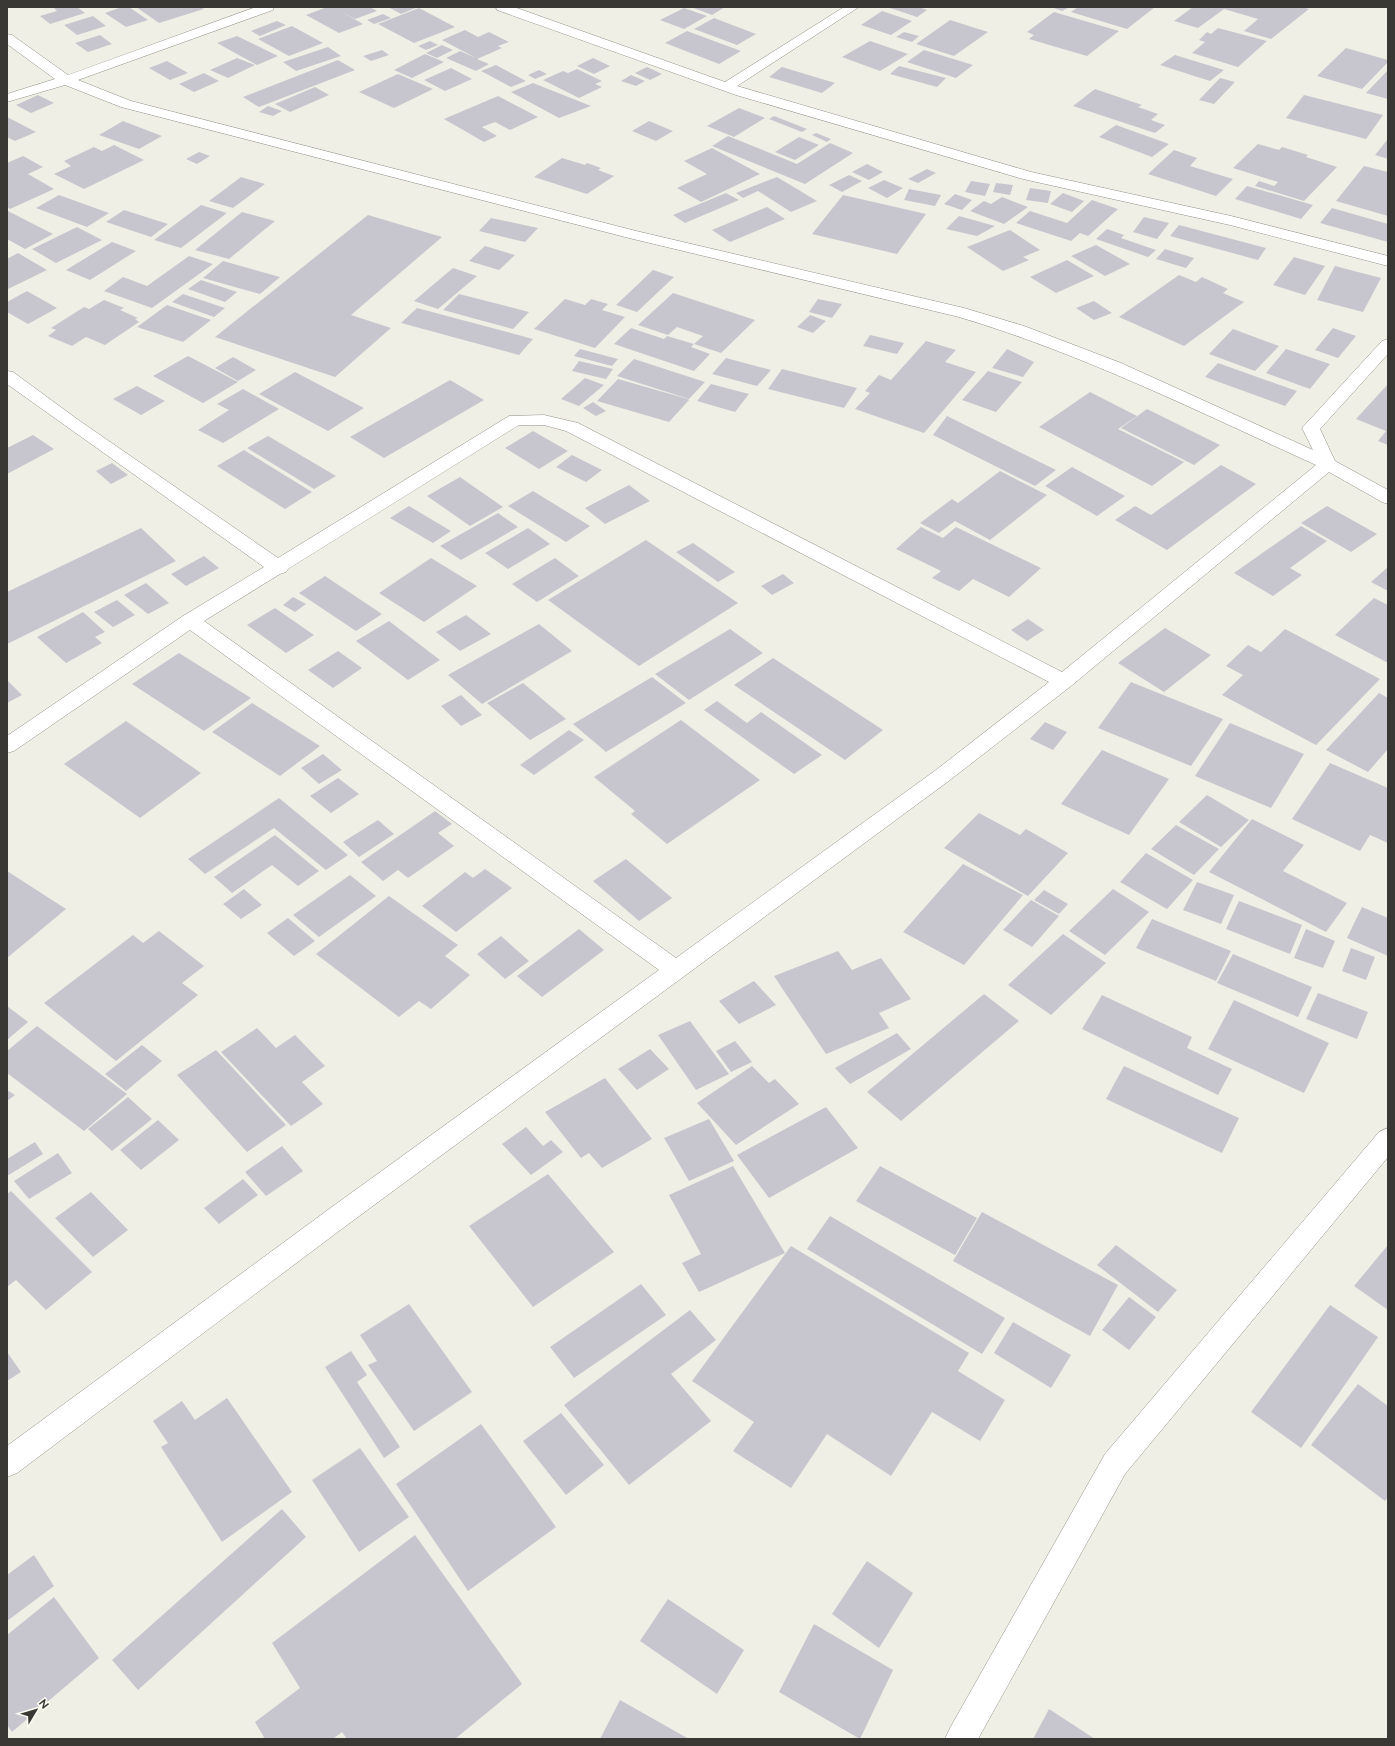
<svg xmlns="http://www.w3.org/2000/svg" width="1395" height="1746" font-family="Raleway,sans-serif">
	<rect width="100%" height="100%" fill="#f0efe5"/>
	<path fill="#c7c6cf" d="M53 7H77L85 13 50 24 40 16 57 11Z
		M122 7H129L148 20 126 27 105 13Z
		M136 7 191 8 201 7 204 9 159 23Z
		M327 7H370L377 11 355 19 340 11 363 24 339 33 306 15Z
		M388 7H418L401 14Z
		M691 7H725L712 15Z
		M887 7H919L927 10 917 17Z
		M1051 7H1070L1062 11Z
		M1078 7H1155L1127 29 1071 12Z
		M1193 7H1302L1309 9 1271 39 1244 31 1258 19 1224 9 1198 28 1174 21Z
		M419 8 455 27 414 43 378 24Z
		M684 8 707 16 684 29 660 20Z
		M882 11 912 21 891 35 861 25Z
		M1054 12 1119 31 1087 56 1029 39 1034 35 1027 32Z
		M383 14 391 18 374 24 367 20Z
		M93 16 106 26 77 35 64 25Z
		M714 18 756 34 737 45 694 29Z
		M950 20 988 32 954 56 916 44Z
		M277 21 286 25 260 36 251 31Z
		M292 26 323 43 289 56 258 39Z
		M1218 28 1267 41 1238 67 1192 53 1205 42 1199 40 1207 32 1211 34Z
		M465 30 478 37 489 32 509 42 498 46 502 48 477 59 489 64 476 71 446 58 460 51 476 58 442 40Z
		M687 31 741 51 719 64 665 43Z
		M904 32 919 36 912 42 896 37Z
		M100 35 112 44 88 52 75 43Z
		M237 36 278 56 257 65 217 43Z
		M430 41 438 45 426 50 418 46Z
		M870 41 908 54 880 71 842 57Z
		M442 45 453 50 437 58 426 53Z
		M328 47 341 56 296 71 283 62Z
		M1346 48 1388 60V62L1362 89 1317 76Z
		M382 50 389 55 371 61 363 56Z
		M924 50 973 65 956 78 907 62Z
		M425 54 444 62 412 78 394 70Z
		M1175 55 1224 70 1210 81 1160 65Z
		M237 58 255 65 228 78 210 70Z
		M593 58 610 66 594 74 577 66Z
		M338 60 355 70 259 107 243 97Z
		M167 61 188 73 170 80 149 68Z
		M496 65 526 81 511 87 481 71Z
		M899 66 946 78 937 87 890 74Z
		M647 67 662 74 650 80 635 73Z
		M782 67 835 83 822 93 769 77Z
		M451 68 472 79 445 91 424 80Z
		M577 69 602 81 595 84 602 87 579 98 543 80 563 71 568 73Z
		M539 70 547 74 535 79 528 75Z
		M1388 70V99L1366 93Z
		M204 73 219 81 194 92 179 84Z
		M398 74 433 89 394 108 359 92Z
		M631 75 645 81 636 86 621 81Z
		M1220 78 1235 82 1214 104 1199 100Z
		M533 83 591 106 559 118 511 92Z
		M315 87 329 95 290 112 275 104Z
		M1095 89 1142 105 1138 107 1158 114 1151 120 1165 125 1155 133 1073 106Z
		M38 95 54 103 31 113 16 105Z
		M1304 95 1383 115 1366 139 1286 118Z
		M498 96 538 117 510 130 495 122 482 127 497 136 484 142 444 119Z
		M268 106 282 111 273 116 259 112Z
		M739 108 765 118 734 137 707 126Z
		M774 116 807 129 802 132 769 119Z
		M7 117 36 132 15 141 7 137Z
		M123 121 162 136 139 149 99 135Z
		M649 121 673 131 656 141 632 131Z
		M1116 125 1169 144 1152 157 1099 137Z
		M816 133 831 139 827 142 812 135Z
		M728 136 797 164 830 143 853 153 805 184 712 146Z
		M799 137 819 145 795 160 775 152Z
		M1388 139V159L1375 155Z
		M1258 144 1279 150 1282 147 1308 155 1306 157 1337 167 1304 201 1255 186 1259 181 1274 186 1278 182 1233 168Z
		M114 145 144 160 84 189 54 174 71 166 64 161 94 147 102 151Z
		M712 148 760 174 701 202 677 188 707 174 684 161Z
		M1174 150 1197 158 1190 166 1233 179 1216 196 1148 174Z
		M199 152 210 156 197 164 186 159Z
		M23 156 43 167 28 174 54 189 10 209 7 207V163Z
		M562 158 585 165 587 163 601 168 598 170 614 176 587 194 534 177Z
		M867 164 883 172 869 180 852 172Z
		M1364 166 1388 172V216L1336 201Z
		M927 169 936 173 918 183 908 179Z
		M849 175 862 181 842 192 829 185Z
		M241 177 265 184 233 208 209 201Z
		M777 177 817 201 791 212 758 191 743 198 736 193Z
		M884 180 903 188 887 198 868 188Z
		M971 181 990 184 985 196 965 192Z
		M996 183 1013 185 1010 195 993 192Z
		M1247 186 1313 205 1301 219 1235 199Z
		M1030 188 1051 191 1048 203 1026 200Z
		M909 189 941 195 935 206 904 200Z
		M726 193 739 200 685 223 673 215Z
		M1063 193 1084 201 1072 212 1050 204Z
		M955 194 972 200 962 210 944 204Z
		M59 195 109 213 87 227 36 208Z
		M843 195 926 214 897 254 812 234Z
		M1002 197 1028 207 1004 224 970 211 984 201 991 204Z
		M1092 200 1118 209 1088 236 1080 233 1071 241 1016 223 1030 211 1067 223Z
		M201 205 227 213 181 248 154 240Z
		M767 207 785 219 730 242 712 230Z
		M1332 208 1388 224V242L1320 223Z
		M124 210 168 224 151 237 106 222Z
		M7 211H8L53 234 25 249 7 239Z
		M242 212 275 221 229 259 195 250Z
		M368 215 442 237 351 315 391 328 335 377 215 337Z
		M959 216 995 226 977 236 946 229Z
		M1144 217 1169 223 1157 239 1133 232Z
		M491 218 538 228 525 242 479 231Z
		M1179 225 1266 248 1258 260 1170 236Z
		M77 227 102 240 56 263 32 249Z
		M1107 229 1124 235 1121 238 1156 250 1148 257 1096 239Z
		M1010 230 1040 250 1023 257 1029 260 1003 271 967 247Z
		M112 242 136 251 90 280 66 270Z
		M1096 245 1130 264 1105 276 1071 256Z
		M485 246 515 255 499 270 469 261Z
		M1165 249 1194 258 1186 268 1156 259Z
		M18 253 47 270 8 289 7 259Z
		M189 256 213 264 152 308 104 291 123 277 147 286Z
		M1294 257 1325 266 1305 295 1273 285Z
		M1067 260 1094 276 1056 293 1030 277Z
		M223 261 280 277 260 294 203 278Z
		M1335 266 1381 278 1363 312 1317 300Z
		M453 268 477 276 438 309 414 301Z
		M653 270 674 277 637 312 616 305Z
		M1179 275 1196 282 1202 277 1228 289 1223 293 1244 302 1184 346 1119 317Z
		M201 280 237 292 225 302 188 289Z
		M27 291 57 308 28 324 7 312V302Z
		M673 293 755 320 721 353 694 344 703 336 677 327 668 335 638 325Z
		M183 294 225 308 214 317 172 302Z
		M459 294 529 312 513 329 443 310Z
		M565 299 585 305 591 299 608 304 602 310 625 317 595 348 534 329Z
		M818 299 842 304 832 318 809 312Z
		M104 300 124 308 120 310 138 318 135 319 139 322 105 345 86 337 72 346 48 336 56 330 51 328 84 307 89 309Z
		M1094 301 1112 313 1094 320 1076 308Z
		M167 305 211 320 183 342 137 327Z
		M417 308 533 339 519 355 401 323Z
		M810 315 826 321 813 333 797 327Z
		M631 328 664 339 667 336 694 344 691 347 710 354 694 371 614 344Z
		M1333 328 1356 336 1338 358 1315 350Z
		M1233 329 1279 346 1255 371 1209 354Z
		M870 335 904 343 897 354 863 346Z
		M926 341 956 350 945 362 976 372 924 433 855 409 870 393 865 391 879 375 891 380Z
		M580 349 618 359 612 366 574 356Z
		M1007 349 1034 362 1023 377 992 368Z
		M1286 349 1330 364 1310 389 1266 373Z
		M188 356 238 382 203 403 153 376Z
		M233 357 256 370 238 381 215 368Z
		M726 358 771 370 757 386 712 374Z
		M634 359 705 382 689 399 617 376Z
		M579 361 613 369 606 379 572 371Z
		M1218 363 1297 391 1285 406 1205 377Z
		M782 369 857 388 844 408 768 389Z
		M988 371 1022 382 996 412 962 400Z
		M295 372 364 408 328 431 259 394Z
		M585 378 604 385 579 406 561 399Z
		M618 379 688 399 689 400 669 422 597 401Z
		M450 380 484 400 384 458 350 437Z
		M711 384 749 394 735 412 697 401Z
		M1388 384V445L1378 441 1386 431 1356 419Z
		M137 386 165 401 141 415 113 399Z
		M243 389 279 409 223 443 198 430 229 410 217 404Z
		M1090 392 1137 416 1118 429 1184 462 1152 486 1039 427Z
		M593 402 606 411 596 416 583 408Z
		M1147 409 1220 445 1194 465 1121 428Z
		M947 416 1056 470 1035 486 933 435Z
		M533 431 568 451 539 469 505 448Z
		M33 435 54 449 7 474V448Z
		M268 436 336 476 314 489 247 448Z
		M244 450 312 492 285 509 217 466Z
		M572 455 602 470 586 482 556 467Z
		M112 463 128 475 111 484 96 471Z
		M1221 465 1256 484 1167 550 1115 520 1135 506 1151 515Z
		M1072 467 1125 496 1097 516 1045 486Z
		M1000 471 1047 495 990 540 955 521 939 533 920 523 952 499 958 503Z
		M460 477 467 482 503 507 470 526 427 496Z
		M629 485 650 501 605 524 585 508Z
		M533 491 590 526 566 542 508 506Z
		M409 506 451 531 433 543 390 518Z
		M1327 506 1377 534 1351 552 1301 523Z
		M498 513 518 527 461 560 440 546Z
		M1301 526 1327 541 1290 568 1302 575 1273 596 1234 573Z
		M921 527 943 538 956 527 1041 568 1009 597 973 579 959 591 932 578 941 571 896 549Z
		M141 528 176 561 7 644V592Z
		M528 528 550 544 508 569 485 553Z
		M646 540 738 603 639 666 548 600Z
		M693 543 735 572 718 582 676 552Z
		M204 556 219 568 186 586 171 574Z
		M431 558 477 586 424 622 379 593Z
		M555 558 579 576 537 602 512 584Z
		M1388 567V591L1371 582Z
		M783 574 794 583 772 595 761 586Z
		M325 576 382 614 356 631 299 593Z
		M146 583 169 603 148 614 124 595Z
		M293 597 306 604 295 612 283 605Z
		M1374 598 1388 605V663L1335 635Z
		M117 600 135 615 113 627 94 612Z
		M275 608 314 635 286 653 247 625Z
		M83 612 105 632 95 637 102 643 66 663 37 637Z
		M466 615 491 634 460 651 436 632Z
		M1028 619 1044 630 1027 641 1011 630Z
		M389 621 440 660 408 680 356 641Z
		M539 624 572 651 482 704 448 675Z
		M1165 628 1211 655 1164 692 1118 663Z
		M730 629 763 653 689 700 655 674Z
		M1285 629 1380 679 1316 745 1222 695 1243 675 1226 666 1248 645 1261 652Z
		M338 651 362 668 333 688 308 670Z
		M179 653 251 698 204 731 132 684Z
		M773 658 883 730 845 760 734 685Z
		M652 677 686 703 606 752 573 724Z
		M7 680 22 695 7 703Z
		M1131 682 1223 719 1191 766 1098 728Z
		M523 683 566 719 530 740 487 703Z
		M1379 693 1388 698V749L1368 772 1326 750Z
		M461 695 482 715 461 726 441 706Z
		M717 701 747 723 761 712 822 755 794 774 704 710Z
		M252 703 320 746 280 776 212 732Z
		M681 720 760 780 667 844 631 814 635 811 594 777Z
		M126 721 201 773 140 818 64 764Z
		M1045 722 1067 732 1053 750 1030 739Z
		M1230 723 1304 754 1271 808 1195 776Z
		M569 730 584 740 534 775 520 765Z
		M1102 750 1169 779 1129 835 1061 804Z
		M323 754 342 770 319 784 301 768Z
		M1330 763 1388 788V843L1370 835 1360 851 1292 819Z
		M338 778 359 794 331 813 310 796Z
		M1207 795 1249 820 1221 847 1179 822Z
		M279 798 348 855 326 870 274 828 205 874 188 859Z
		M435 811 452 824 438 833 454 846 408 878 398 870 383 881 361 862Z
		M979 813 1020 835 1026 829 1068 853 1028 896 944 848Z
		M1252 819 1304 845 1283 871 1347 903 1326 932 1209 872Z
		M378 820 394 834 359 857 343 842Z
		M1176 825 1219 849 1194 875 1151 849Z
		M275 835 319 871 298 886 272 865 232 893 214 877Z
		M1146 853 1193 880 1167 909 1120 882Z
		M626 859 672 898 639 921 593 881Z
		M963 864 1023 895 964 965 903 932Z
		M485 869 512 888 456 932 422 906 465 872 473 878Z
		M7 871 66 909 7 958Z
		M350 875 376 896 319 937 293 915Z
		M1197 882 1234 895 1221 924 1183 910Z
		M244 889 262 905 241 919 223 904Z
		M1113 889 1149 912 1105 955 1069 931Z
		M1044 890 1068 904 1059 914 1034 900Z
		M389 896 458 945 445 956 470 975 431 1009 419 1001 399 1017 316 954Z
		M1031 900 1059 916 1032 947 1003 930Z
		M1239 901 1302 925 1290 954 1226 929Z
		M1362 907 1388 918V956L1347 938Z
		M288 918 315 941 294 956 267 933Z
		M1152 919 1231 951 1216 981 1136 948Z
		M579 929 604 950 542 997 517 976Z
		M1306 929 1335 941 1323 968 1294 958Z
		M159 931 204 966 182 983 198 995 116 1061 44 1003 133 935 143 943Z
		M1063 934 1106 963 1051 1015 1008 985Z
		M501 936 529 961 505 979 477 954Z
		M1351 948 1375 957 1366 980 1342 971Z
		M838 951 852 970 881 958 911 999 879 1013 889 1028 826 1054 774 976Z
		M1233 954 1312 987 1298 1017 1217 983Z
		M754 981 776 1005 739 1024 719 1001Z
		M1318 993 1368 1012 1357 1039 1306 1019Z
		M984 994 1019 1021 901 1121 867 1092Z
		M1102 995 1192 1037 1187 1048 1232 1069 1218 1095 1082 1029Z
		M1234 1000 1329 1043 1304 1093 1208 1049Z
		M7 1006 28 1022 7 1040Z
		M690 1021 729 1074 696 1090 658 1035Z
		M37 1026 127 1094 84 1131 7 1073V1051Z
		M257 1028 276 1048 295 1035 325 1066 302 1082 323 1104 291 1126 221 1052Z
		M897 1033 911 1049 850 1084 835 1068Z
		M735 1041 752 1062 731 1072 716 1051Z
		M142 1045 162 1061 126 1091 105 1074Z
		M650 1049 669 1069 637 1090 618 1069Z
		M216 1050 286 1125 247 1152 177 1075Z
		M752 1066 769 1083 775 1079 799 1104 736 1145 697 1103Z
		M1124 1066 1239 1118 1222 1153 1106 1099Z
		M605 1078 652 1139 602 1168 589 1153 581 1158 545 1112Z
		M7 1090 15 1095 7 1101Z
		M128 1097 152 1119 112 1151 88 1129Z
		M826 1107 858 1148 769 1198 737 1155Z
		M709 1119 734 1161 689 1181 664 1138Z
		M158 1120 179 1140 141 1170 120 1150Z
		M526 1127 543 1146 551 1140 563 1152 531 1175 502 1144Z
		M35 1142 43 1154 7 1176V1159Z
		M282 1146 303 1171 266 1196 245 1172Z
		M58 1153 72 1173 29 1199 14 1181Z
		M733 1166 785 1253 699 1292 682 1263 701 1254 669 1195Z
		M880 1166 977 1218 955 1255 856 1201Z
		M548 1174 614 1252 533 1307 469 1226Z
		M243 1179 258 1195 219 1224 204 1208Z
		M11 1191 92 1272 46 1310 16 1280 7 1287V1194Z
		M91 1192 128 1230 93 1257 55 1218Z
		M982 1212 1118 1285 1090 1336 953 1261Z
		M830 1216 1005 1318 982 1354 807 1249Z
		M1116 1245 1177 1290 1158 1312 1097 1265Z
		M1388 1245V1310L1354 1286Z
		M791 1246 969 1353 958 1371 1005 1400 980 1441 932 1412 891 1476 827 1434 791 1488 733 1451 754 1422 692 1381Z
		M641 1284 666 1315 574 1378 550 1347Z
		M1129 1297 1156 1317 1129 1350 1102 1330Z
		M409 1304 472 1392 414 1431 368 1365 377 1361 360 1335Z
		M1330 1305 1378 1337 1301 1448 1251 1412Z
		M690 1310 716 1340 671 1374 711 1421 629 1485 564 1405Z
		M1013 1322 1071 1355 1051 1388 994 1353Z
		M351 1351 367 1375 357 1382 400 1447 384 1458 325 1367Z
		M7 1352 21 1372 7 1381Z
		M1358 1384 1388 1406V1497L1385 1501 1311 1445Z
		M227 1398 292 1492 222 1542 161 1447 168 1443 153 1421 182 1401 195 1420Z
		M561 1413 604 1465 566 1495 523 1441Z
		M481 1424 556 1527 468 1591 396 1484Z
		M360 1448 409 1517 359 1552 312 1480Z
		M282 1509 306 1537 138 1690 112 1660Z
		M415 1535 522 1684 455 1739H347L342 1732 333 1739H265L255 1722 300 1688 272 1643Z
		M34 1555 54 1586 7 1621V1575Z
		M867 1561 913 1593 879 1648 832 1614Z
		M54 1597 99 1658 12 1732 7 1725V1635Z
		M668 1599 744 1650 717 1694 640 1641Z
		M814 1624 893 1670 860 1739 779 1692Z
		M620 1700 689 1739H600Z
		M1049 1709 1095 1739H1033Z"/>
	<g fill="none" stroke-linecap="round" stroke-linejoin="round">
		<g stroke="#929188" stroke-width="1">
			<path id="street" d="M256 7H274L273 10 78 80 131 101 636 231 964 308 1024 326 1121 363 1313 450 1302 428 1382 341 1388 339V354L1320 429 1335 461 1388 490V504L1382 502 1329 472 1071 686 950 780 343 1228 17 1473 7 1477V1446L325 1212 659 970 190 630 14 751 7 753V736L183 616 264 567 7 384V371L13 372 77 419 278 558 509 416 544 415 578 423 1062 672 1316 465C1199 412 1083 354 959 317L629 238 121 107 65 85 7 102V94L55 79 7 44V34L12 35 68 75ZM519 425H544L566 431 1049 682 936 770 676 958 204 621 280 574 286 572 288 569Z
				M496 7H514L725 82 844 7H859L737 86 1031 172 1231 216 1388 256V266L1230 225 1023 179 736 95 497 10Z
				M1388 1128V1157L1125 1474 978 1739H945L950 1728 1105 1454 1379 1132Z"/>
		</g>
		<use href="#street" fill="#fff" fill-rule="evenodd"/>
	</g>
	<rect width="1395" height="1746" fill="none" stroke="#393834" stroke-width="16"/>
	<g transform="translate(36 1710) rotate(52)" stroke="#fdfcf2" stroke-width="3" paint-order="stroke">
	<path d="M0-3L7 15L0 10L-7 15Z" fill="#393834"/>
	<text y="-6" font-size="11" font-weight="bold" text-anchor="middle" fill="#393834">N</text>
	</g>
</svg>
